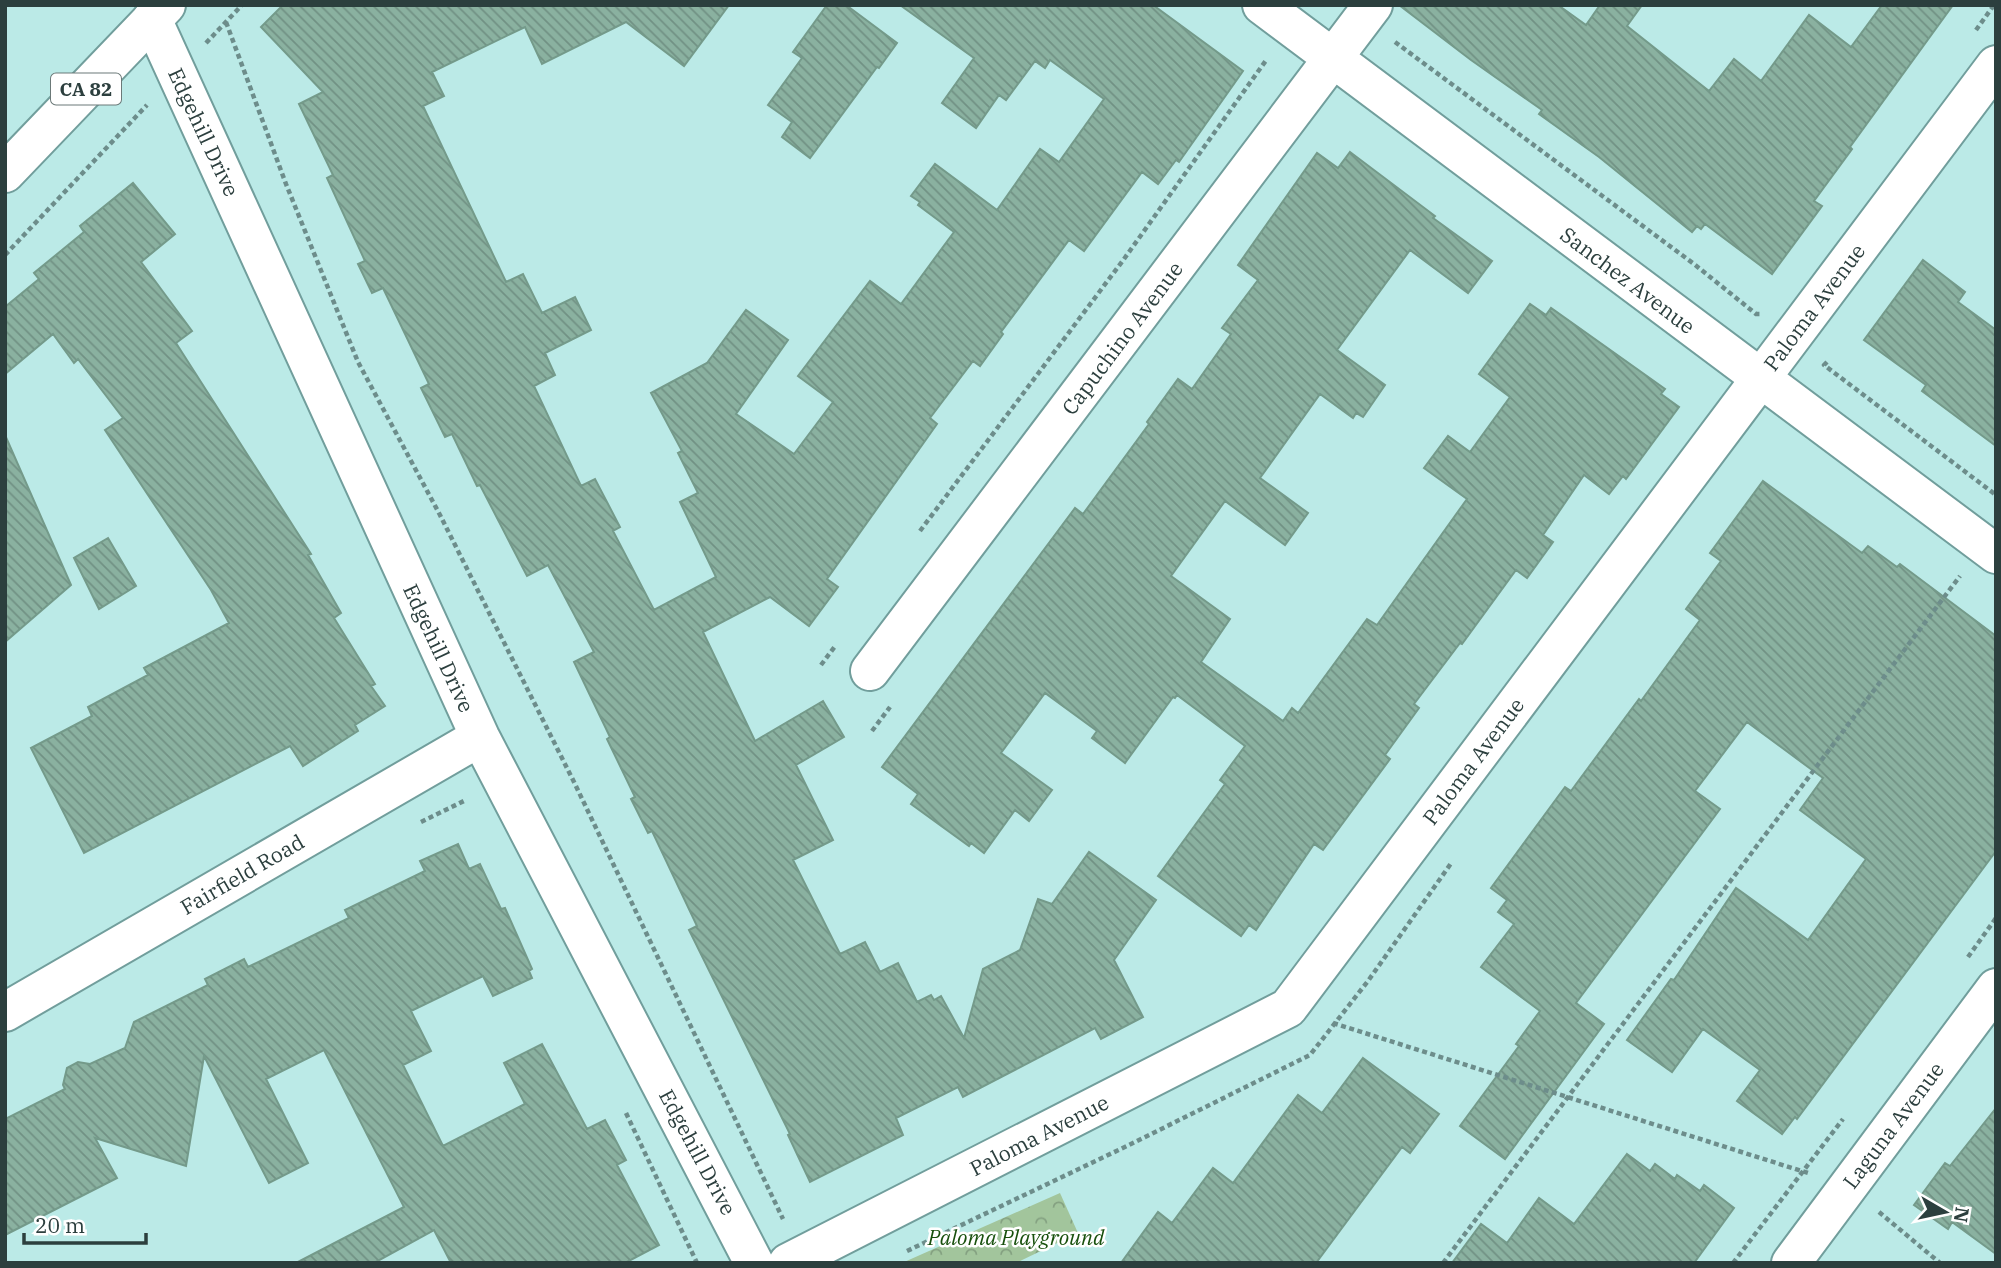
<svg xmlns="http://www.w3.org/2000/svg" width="2001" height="1268" font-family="'IBM Plex Serif',serif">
	<defs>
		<pattern id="forest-crowns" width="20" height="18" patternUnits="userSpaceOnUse" patternTransform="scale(1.75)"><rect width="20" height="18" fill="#a2c59c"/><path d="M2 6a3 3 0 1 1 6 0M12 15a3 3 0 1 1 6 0" fill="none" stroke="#84a181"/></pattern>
		<pattern id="building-back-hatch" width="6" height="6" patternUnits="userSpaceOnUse" patternTransform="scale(1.75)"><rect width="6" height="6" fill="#8ab1a0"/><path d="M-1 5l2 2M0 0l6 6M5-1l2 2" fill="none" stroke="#719184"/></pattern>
	</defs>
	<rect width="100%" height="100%" fill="#bbeae7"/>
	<path fill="url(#forest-crowns)" d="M1060 1193 1078 1233 1016 1263H902Z"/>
	<path fill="url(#building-back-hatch)" stroke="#749a8a" stroke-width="2" d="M283 5H729L684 66 626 22 542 64 525 27 432 72 444 96 423 106 506 282 523 274 542 313 575 297 591 330 545 353 555 375 534 386 581 486 595 479 620 527 613 531 654 610 716 577 680 502 698 493 678 453 682 451 651 393 707 363 746 310 788 340 736 414 794 454 833 402 798 376 870 281 901 304 954 232 918 205 920 202 911 196 935 164 997 210 1040 149 1059 162 1104 99 1050 60 1045 68 1035 61 1006 100 999 95 976 128 942 103 974 58 900 5H1153L1243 71 1179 162 1176 160 1158 184 1142 172 1084 251 1069 240 1001 332 1003 334 980 366 973 361 930 418 937 424 827 579 838 587 809 626 770 597 703 632 755 741 823 701 844 737 796 765 833 840 793 860 840 954 865 942 880 972 898 963 917 1002 931 995 934 1000 941 996 964 1038 983 969 1020 950 1038 899 1052 904 1089 852 1156 900 1114 960 1143 1017 1101 1039 1095 1028 963 1097 958 1087 896 1118 903 1135 810 1182 788 1135 790 1134 689 930 697 926 652 831 648 833 631 799 635 797 607 739 610 737 574 662 594 652 548 565 527 576 480 485 477 486 452 434 445 437 421 388 429 384 383 288 372 293 358 264 365 261 327 178 333 175 299 104 323 92 261 27Z
		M827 5H846L897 43 879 68 877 67 810 158 782 137 792 122 768 105 802 58 793 52Z
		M1399 5H1558L1586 25 1600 5H1642L1627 26 1709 91 1734 59 1761 81 1809 15 1851 47 1882 5H1953L1850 147 1852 149 1814 201 1822 206 1772 274 1705 224 1701 229 1697 226 1692 232 1599 157 1539 114 1542 110 1471 60Z
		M1350 152 1435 216 1433 218 1492 261 1468 293 1410 250 1337 350 1385 385 1363 417 1356 413 1353 418 1320 394 1260 478 1308 513 1285 545 1225 501 1171 576 1230 619 1201 662 1283 721 1292 708 1298 713 1367 619 1377 625 1467 499 1424 468 1448 436 1470 452 1510 397 1479 374 1530 304 1546 315 1551 308 1665 389 1661 394 1679 407 1626 479 1623 476 1609 494 1584 475 1543 535 1553 542 1527 578 1516 570 1462 644 1460 643 1414 704 1419 708 1385 755 1390 759 1323 850 1314 844 1256 930 1249 925 1241 936 1158 876 1225 784 1220 780 1245 746 1177 695 1175 698 1173 697 1125 763 1092 738 1097 731 1045 693 1001 753 1052 790 1029 821 1015 810 984 853 971 843 969 846 911 804 918 794 882 767 1075 508 1083 514 1149 424 1147 422 1178 379 1192 389 1231 334 1222 328 1258 280 1238 265 1317 153 1338 168Z
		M133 183 175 234 141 262 192 331 176 343 311 554 308 555 341 613 334 618 375 684 371 686 385 706 355 725 358 731 303 766 290 746 84 853 31 748 92 716 88 707 148 675 144 668 229 623 211 590 105 430 123 418 78 359 74 363 53 334 5 374V307L39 279 34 273 84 232 80 226Z
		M1923 260 1965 292 1958 302 1996 330V446L1922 391 1926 385 1864 340Z
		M5 435 71 585 5 642Z
		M1763 481 1862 553 1868 546 1897 567 1900 564 1996 636V851L1797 1119 1795 1117 1782 1134 1737 1101 1760 1070 1703 1029 1672 1072 1627 1040 1671 979 1674 980 1736 888 1808 940 1866 859 1800 810 1823 778 1747 722 1695 791 1720 809 1576 1003 1604 1024 1505 1159 1460 1126 1519 1046 1516 1044 1540 1011 1481 967 1514 924 1498 912 1507 900 1491 888 1565 787 1571 791 1639 699 1641 701 1700 620 1686 609 1721 561 1710 553Z
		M108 538 136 586 99 609 74 558Z
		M458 844 469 869 480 864 501 909 505 908 532 969 529 971 532 978 493 996 483 976 411 1011 431 1051 403 1065 443 1146 525 1104 504 1063 542 1044 587 1129 605 1120 626 1160 617 1165 659 1245 625 1263H451L434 1230 374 1263H296L404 1207 324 1050 266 1079 308 1163 269 1183 204 1056 186 1166 95 1138 117 1178 5 1235V1119L65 1089 63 1085 67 1068 78 1062 90 1064 125 1048 134 1022 208 985 205 979 244 959 248 967 349 918 345 910 425 871 420 861Z
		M1363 1058 1439 1114 1410 1153 1402 1147 1316 1263H1121L1158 1212 1172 1223 1213 1168 1233 1183 1298 1095 1322 1113Z
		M1996 1108V1254L1952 1222 1948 1229 1914 1205 1945 1163 1950 1166Z
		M1627 1154 1650 1171 1655 1164 1675 1179 1677 1175 1700 1191 1704 1185 1734 1208 1694 1263H1452L1481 1224 1507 1243 1539 1198 1574 1224Z"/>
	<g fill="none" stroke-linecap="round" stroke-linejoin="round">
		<g stroke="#719e9c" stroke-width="42">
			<path id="minor" d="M1262 5 1996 554
				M152 19 480 737 754 1263
				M870 671 1373 5
				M5 1012 480 737
				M788 1263 1288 1008 1996 65
				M1791 1263 1996 988"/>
		</g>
		<g stroke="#719e9c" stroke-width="42">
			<path id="major" d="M5 173 166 5"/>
		</g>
		<path stroke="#6d8d8b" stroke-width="4.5" stroke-dasharray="5 3.5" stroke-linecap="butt" d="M226 22 286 184 358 362 440 515 574 782 783 1219
			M1976 30 1994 5
			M1395 42 1694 264 1756 314H1760
			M206 43 242 5
			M5 255 147 105
			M1827 362 1824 365 1996 495
			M920 531 1124 259 1267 59
			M821 665 836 645
			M872 731 890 707
			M421 822 466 800
			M1968 957 1996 918
			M1333 1023 1808 1173
			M626 1113 697 1263
			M1879 1212 1940 1263
			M907 1251 1127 1146 1310 1055 1368 981 1452 862
			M1443 1263 1960 576
			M1733 1263 1843 1119"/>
		<use href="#minor" stroke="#fff" stroke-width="38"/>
		<use href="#major" stroke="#fff" stroke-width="38"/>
	</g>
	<g text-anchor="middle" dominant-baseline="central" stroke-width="5" stroke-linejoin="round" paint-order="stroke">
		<rect fill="#fff" stroke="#6b7978" stroke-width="2" x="51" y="73.5" width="70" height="31" rx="5"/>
		<g font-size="19" font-weight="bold" fill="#2c3f3e">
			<text x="86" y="89">CA 82</text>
		</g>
		<g font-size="21" fill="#2c3f3e" stroke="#fff">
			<text transform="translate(204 132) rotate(65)">Edgehill Drive</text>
			<text transform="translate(1628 280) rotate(37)">Sanchez Avenue</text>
			<text transform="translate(1814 307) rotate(-53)">Paloma Avenue</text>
			<text transform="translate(1122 338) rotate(-53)">Capuchino Avenue</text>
			<text transform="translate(439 648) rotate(65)">Edgehill Drive</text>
			<text transform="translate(1473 761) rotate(-53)">Paloma Avenue</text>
			<text transform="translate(242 874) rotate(-30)">Fairfield Road</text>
			<text transform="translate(1893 1125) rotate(-53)">Laguna Avenue</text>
			<text transform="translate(1039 1135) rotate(-27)">Paloma Avenue</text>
			<text transform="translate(698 1152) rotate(62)">Edgehill Drive</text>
		</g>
		<g font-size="21" font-style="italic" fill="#18500d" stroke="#fff">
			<text x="1016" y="1237">Paloma Playground</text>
		</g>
	</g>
	<rect width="2001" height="1268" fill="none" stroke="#2c3f3e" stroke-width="14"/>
	<g transform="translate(1945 1212) rotate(99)" stroke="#ffffff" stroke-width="5" paint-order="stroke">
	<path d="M0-5L12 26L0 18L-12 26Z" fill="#2c3f3e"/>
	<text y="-10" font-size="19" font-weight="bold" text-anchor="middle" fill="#2c3f3e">N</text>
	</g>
	<path d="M24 1233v10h122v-10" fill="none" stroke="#2c3f3e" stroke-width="3.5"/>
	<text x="35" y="1233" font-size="21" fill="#2c3f3e" stroke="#ffffff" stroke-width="5" paint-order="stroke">20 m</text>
</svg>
